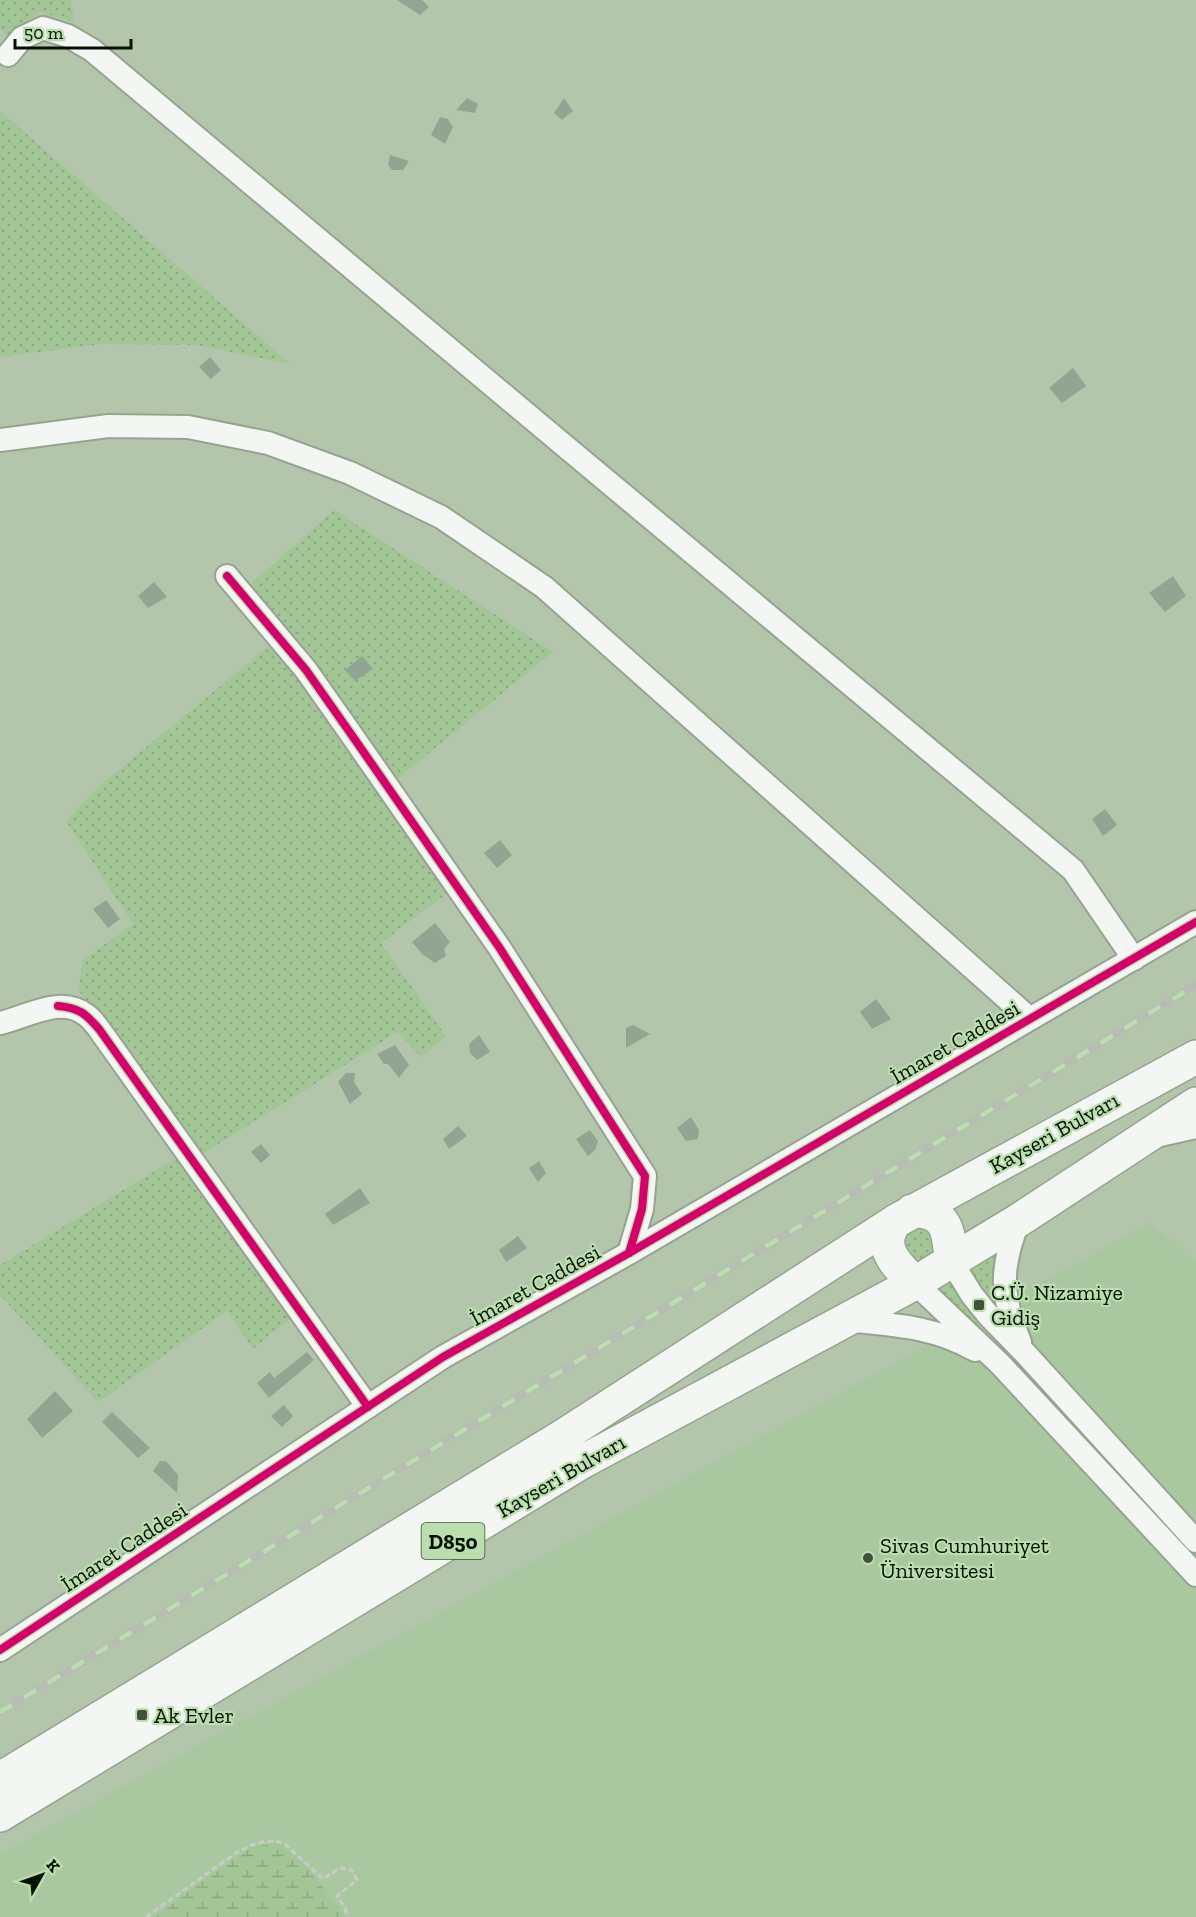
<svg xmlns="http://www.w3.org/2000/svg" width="1196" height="1917" font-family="'Zilla Slab',serif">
	<defs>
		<pattern id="grass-dots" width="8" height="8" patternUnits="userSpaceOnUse" patternTransform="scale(1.5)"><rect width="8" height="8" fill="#a2c696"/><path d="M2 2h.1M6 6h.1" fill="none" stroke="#8aa980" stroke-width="1.8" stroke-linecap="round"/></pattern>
		<pattern id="wetland-marsh" width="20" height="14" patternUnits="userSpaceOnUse" patternTransform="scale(1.5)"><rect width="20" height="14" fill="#a2c696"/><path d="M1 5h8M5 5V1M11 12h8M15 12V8" fill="none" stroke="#8aa980"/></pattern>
	</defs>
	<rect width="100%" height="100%" fill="#b3c6ac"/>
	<path fill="#a9c89f" d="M1150 1223 1196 1261V1917H0V1854Z"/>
	<path fill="url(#grass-dots)" d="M0 0H71L74 22 40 12 8 36 0 29Z
		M0 111 290 364 197 345 103 344 0 357Z
		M334 510 553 652 385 789 450 891 381 943 446 1036 421 1057 398 1032 196 1158 297 1313 253 1349 227 1311 98 1402 0 1295V1265L178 1157 97 1013 78 990 83 960 133 924 66 821 103 783 276 640 246 588Z
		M913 1227 932 1228 934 1253 924 1259 912 1257C902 1245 902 1238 913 1227Z
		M998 1252C992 1275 991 1294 997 1317L968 1270Z
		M950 1279 984 1332 932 1290Z"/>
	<path fill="url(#wetland-marsh)" d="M281 1843 310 1871 341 1910 344 1917H155L197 1885 252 1847Z"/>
	<path fill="#92a593" d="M397 0H422L429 7 420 15Z
		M467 98 478 104 475 113 456 110Z
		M564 98 573 111 562 120 554 113Z
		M440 117 448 119 453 127 445 144 431 135Z
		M390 155 409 161 403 170H392L388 165Z
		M210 357 221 370 211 379 199 367Z
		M1073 368 1086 386 1062 403 1049 388Z
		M1173 576 1186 596 1165 612 1149 593Z
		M154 582 167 597 148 608 138 596Z
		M362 656 373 669 355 681 345 670Z
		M1105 809 1117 825 1103 836 1092 819Z
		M500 840 512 855 497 868 484 853Z
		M106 900 120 919 108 928 93 909Z
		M435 923 450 942 444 949 446 956 435 963 422 954 412 942Z
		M876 999 891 1019 872 1029 860 1012Z
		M633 1025 650 1034 626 1048V1028Z
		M479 1035 490 1052 477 1060 470 1053 469 1044Z
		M395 1045 409 1065 399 1078 388 1064H384L377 1054Z
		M346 1073H355L354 1082 362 1094 350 1104 338 1082Z
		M691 1117 699 1130 698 1139 686 1141 677 1128Z
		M458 1126 467 1136 449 1149 443 1139Z
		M590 1130 598 1141 595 1150 588 1156 576 1139Z
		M261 1144 270 1155 261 1163 251 1152Z
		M539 1161 546 1173 538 1182 529 1168Z
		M360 1188 370 1203 333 1225 325 1214Z
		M518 1236 527 1248 506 1262 499 1250Z
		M307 1352 314 1360 269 1398 257 1383 270 1372 274 1378Z
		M55 1391 73 1411 42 1438 27 1419Z
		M284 1405 293 1416 282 1427 271 1416Z
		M112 1412 150 1448 138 1458 102 1422Z
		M160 1461H166L178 1475 177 1493 153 1471Z"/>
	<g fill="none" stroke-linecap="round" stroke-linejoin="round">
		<g stroke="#95a490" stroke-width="26">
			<path id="minor" d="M8 55 22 38 43 28 68 36 92 50C418 325 746 596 1073 870L1134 959
				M0 440 108 426 188 427 268 443 350 473 441 517 544 587 1030 1019
				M227 576 306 670 351 734 499 947 645 1176 642 1209 629 1253
				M0 1023C27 1017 61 995 86 1015 91 1018 95 1024 99 1029L368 1407
				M1160 1135 1196 1127
				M1019 1220C1000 1267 1000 1295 1020 1342
				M951 1261 972 1295 989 1316 1024 1352 1196 1541
				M915 1283 1000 1364 1196 1575
				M846 1320C893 1325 933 1326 975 1350
				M0 1650 443 1357 629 1253 1196 922"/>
		</g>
		<g stroke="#95a490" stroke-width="36">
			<path id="highway" d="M912 1211C948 1210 949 1233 951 1261
				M915 1283C896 1265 876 1246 896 1221L1196 1057
				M0 1779 563 1436 896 1221
				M0 1815 582 1462 915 1283 1019 1220 1196 1104"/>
		</g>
		<path stroke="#c7cdc6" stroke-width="3" stroke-dasharray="6 3" stroke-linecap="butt" d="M146 1917 236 1853C252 1844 267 1837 285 1844L323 1879 340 1868 352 1870 357 1880 337 1896 345 1908 348 1917"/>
		<use href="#minor" stroke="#f4f6f3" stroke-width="22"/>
		<use href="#highway" stroke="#f4f6f3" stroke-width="33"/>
		<g stroke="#b7bcb5" stroke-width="7">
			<path id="rail" d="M0 1712 1196 985"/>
		</g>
		<use href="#rail" stroke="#badeae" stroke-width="4.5" stroke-dasharray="14" stroke-linecap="butt"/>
		<g stroke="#badeae" stroke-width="11">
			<path id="cycleway" d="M227 576 306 670 351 734 499 947 645 1176 642 1209 629 1253
				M58 1006C79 1008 85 1013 99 1029L368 1407
				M0 1650 443 1357 629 1253 1196 922"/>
		</g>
		<use href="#cycleway" stroke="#d6006c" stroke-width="8"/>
	</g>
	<g fill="#43503e" stroke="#badeae" stroke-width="2">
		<rect x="973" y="1299" width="12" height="12" rx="3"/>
		<circle cx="868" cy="1558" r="6"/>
		<rect x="136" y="1709" width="12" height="12" rx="3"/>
	</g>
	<g text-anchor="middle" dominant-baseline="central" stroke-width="4.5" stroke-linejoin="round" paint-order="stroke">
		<rect fill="#badeae" stroke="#3c4e36" stroke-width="1.5" x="421.5" y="1523" width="63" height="36" rx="4.5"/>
		<g font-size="21" font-weight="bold" fill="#061103">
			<text x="453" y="1541">D850</text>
		</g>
		<g font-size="22" fill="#061103" stroke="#badeae">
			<text transform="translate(955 1042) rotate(-30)">İmaret Caddesi</text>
			<text transform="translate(1054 1133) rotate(-29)">Kayseri Bulvarı</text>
			<text transform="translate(535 1285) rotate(-29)">İmaret Caddesi</text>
			<text transform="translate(561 1476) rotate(-30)">Kayseri Bulvarı</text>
			<text transform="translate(124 1547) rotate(-33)">İmaret Caddesi</text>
		</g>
		<g font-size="22" fill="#061103" stroke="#badeae" text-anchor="start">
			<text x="991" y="1292">C.Ü. Nizamiye<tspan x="991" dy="25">Gidiş</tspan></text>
			<text x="880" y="1545">Sivas Cumhuriyet<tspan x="880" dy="25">Üniversitesi</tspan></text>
			<text x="154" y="1715">Ak Evler</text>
		</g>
	</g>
	<g transform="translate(42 1875) rotate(50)" stroke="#badeae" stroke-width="4.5" paint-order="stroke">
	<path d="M0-4.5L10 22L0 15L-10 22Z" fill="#061103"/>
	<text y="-9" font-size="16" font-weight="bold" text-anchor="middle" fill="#061103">K</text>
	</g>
	<path d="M15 39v9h116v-9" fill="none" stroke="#061103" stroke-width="3"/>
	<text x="24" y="39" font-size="18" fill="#061103" stroke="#badeae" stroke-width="4.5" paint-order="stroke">50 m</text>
</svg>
